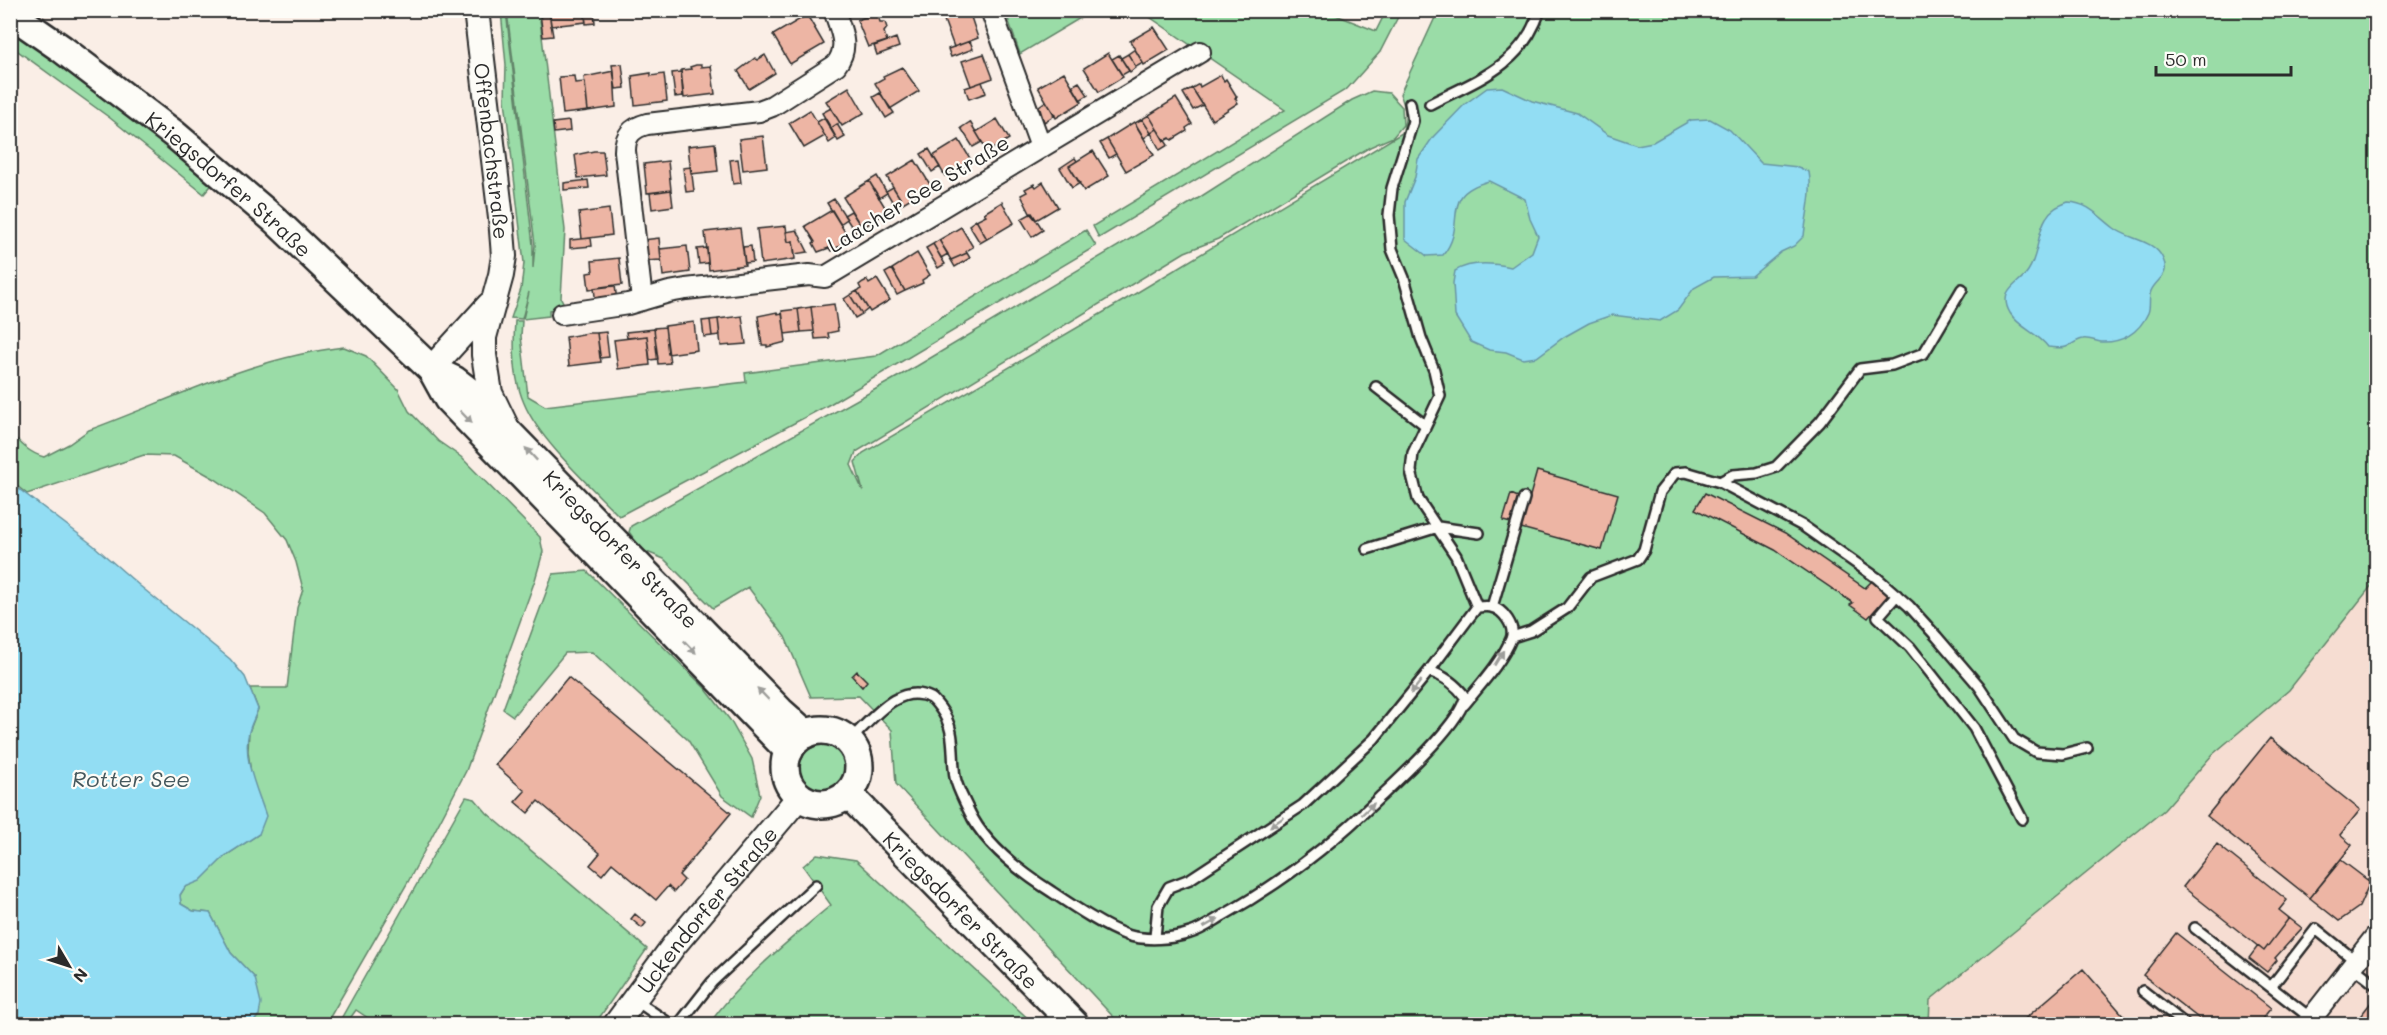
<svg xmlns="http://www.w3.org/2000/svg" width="2387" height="1035" font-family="Mali,sans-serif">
	<rect width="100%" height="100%" fill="#faeee6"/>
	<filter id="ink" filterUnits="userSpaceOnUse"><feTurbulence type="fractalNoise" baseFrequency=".0167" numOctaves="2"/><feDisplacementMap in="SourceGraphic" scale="12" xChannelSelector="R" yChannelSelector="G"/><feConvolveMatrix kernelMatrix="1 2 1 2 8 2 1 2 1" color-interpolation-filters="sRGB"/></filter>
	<g filter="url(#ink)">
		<path fill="#f6ddd2" d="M2376 580V1024H1929L1930 1000 2164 810 2213 754 2289 690Z"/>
		<path fill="#9adca7" stroke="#628469" stroke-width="1.5" d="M1005 10H1092V11L1020 54Z
			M501 11H506L533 245V268L535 245 507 11H539L565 230 561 298 564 304 569 307 549 310V316L523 319 529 292 522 319 511 318 521 289 524 263 505 100 506 65Z
			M1141 11H1326L1376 31 1386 11H1401L1380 52 1347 89 1099 238 1093 226 1285 110Z
			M1438 11H2376V580L2289 690 2213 754 2164 810 1930 1000 1929 1024H1120L896 784 892 730 859 696 811 697 785 637 748 587 713 608 664 559 642 550 629 532 631 526 917 366 1197 199 1352 100 1372 91 1389 93 1402 107 1403 125 1393 137 1370 147 1218 239 1185 252 856 452 851 465 863 491 855 462 863 453 1133 295 1402 133C1407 118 1406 108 1400 94Z
			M10 23 216 180 204 194 110 118 11 46Z
			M1086 230 1096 246 830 404 619 516C591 487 539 440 524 403 513 378 513 348 515 321H522L521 336 528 396 545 406 746 382 745 373 876 356Z
			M344 347 366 356 398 389 409 411 438 441 461 457 540 537 543 552 535 580 466 771 408 882 326 1024H252L259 1015 255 978 231 953 210 913 193 911 181 904 180 895 185 887 200 880 225 856 259 834 248 751 249 732 258 709 250 688H287L297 608 303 589 296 562 287 540 265 513 215 479 174 456 144 455 27 494 11 481 10 432C20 443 29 453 44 457L69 444 89 430C173 399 254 357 344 347Z
			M587 571 705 688 730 720 752 759 760 795 751 817 722 796 688 740 592 652 565 653 513 716 503 709 553 574Z
			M796 767a27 27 0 1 1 54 0a27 27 0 1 1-54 0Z
			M466 797 475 799 487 813 647 949 595 1024H377L356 1010 346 1024H338Z
			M817 854 856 860 1034 1024H709C743 977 787 942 831 905L803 866Z"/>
		<path fill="#92ddf3" stroke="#6996a3" stroke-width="1.5" d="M1502 87 1532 101 1577 113 1608 135 1637 145 1653 142 1691 120 1710 119 1730 130 1761 163 1798 167 1809 172C1813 193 1806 215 1804 236L1794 246 1781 252 1752 276 1714 277 1694 288 1678 310 1660 321 1612 315 1589 323 1564 337 1537 357 1523 359 1506 352 1489 350 1471 342 1455 316 1453 283 1455 271C1471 261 1493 263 1511 267L1532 252 1538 236 1530 219 1525 199 1489 181C1437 195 1469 223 1443 255L1427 256 1405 239V202L1415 177 1418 159 1433 137 1465 104 1487 88Z
			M2068 202C2089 203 2098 216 2114 228 2129 240 2154 239 2163 259 2171 276 2156 279 2151 291 2148 298 2151 306 2148 313 2139 333 2122 343 2101 342 2095 341 2088 338 2083 339 2077 340 2071 345 2066 347 2061 349 2053 347 2048 347 2038 333 2019 328 2010 313 1997 290 2019 285 2028 271 2039 255 2037 232 2046 218 2051 209 2058 206 2068 202Z
			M11 483 93 545 140 586 230 659 245 677 258 709C255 717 251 724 249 732 242 759 258 791 266 816L259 834 225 856 200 881 185 887 180 895 181 904 193 911 210 913 231 953 255 978 261 1003 259 1015 252 1024H11Z"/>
		<path fill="#edb5a4" stroke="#2b2b2b" stroke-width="1.5" d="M549 10H584L586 22 551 26Z
			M584 10H594L595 23 586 24Z
			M969 11 978 38 954 47 944 20Z
			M549 12 553 36 543 37 540 13Z
			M877 13 880 22H885L887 28 884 32 887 41 868 47 857 20Z
			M807 15 824 44 790 64 773 35Z
			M1154 27 1169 50 1144 65 1130 41Z
			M896 38 899 47 877 55 874 46Z
			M970 41 973 49 951 57 948 49Z
			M1135 49 1143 63 1136 67 1128 54Z
			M1108 53 1123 77 1099 92 1084 68Z
			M984 54 993 78 971 86 962 61Z
			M1128 54 1136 67 1130 72 1121 58Z
			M765 55 775 73 749 89 738 71 755 58 757 60Z
			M1119 55 1129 71 1122 75 1112 59Z
			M622 64 625 88 616 89 612 65Z
			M696 65H701V67L711 66 715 94 684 98 681 70 691 69 690 67Z
			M902 67 919 91 890 109 875 83 884 78 883 76Z
			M614 71 616 107 588 111 584 77Z
			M681 72 683 96 675 97 672 73Z
			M1064 72 1082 102 1056 118 1038 87Z
			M651 73V76L664 74 667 101 635 105 632 76Z
			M1221 75 1224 81 1226 79 1237 97 1235 98 1238 103 1212 120 1192 88 1199 84 1200 87Z
			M574 76 575 83 585 82 588 111 563 114 559 77Z
			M982 82 986 93 969 99 965 88Z
			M1079 82 1088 95 1080 100 1072 86Z
			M849 87 864 113 842 126 826 101Z
			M1192 88 1203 105 1193 110 1183 93Z
			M880 93 894 113 886 118 873 97Z
			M1176 98 1192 124 1186 128 1187 131 1172 140 1170 138 1164 141 1149 115Z
			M1046 101 1055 115 1044 122 1039 106Z
			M831 108 840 123 831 128 822 113Z
			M810 110 825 136 804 148 789 123Z
			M1149 115 1157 129 1151 133 1142 119Z
			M824 118 836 138 829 143 817 122Z
			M997 119 1009 139 988 152 976 132Z
			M1142 119 1151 133 1144 138 1135 123Z
			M569 121 570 131 554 133 553 123Z
			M970 122 982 142 973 147 961 128Z
			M1134 122 1154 155 1126 171 1107 139Z
			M837 124 845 137 838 141 831 128Z
			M1157 129 1168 145 1160 150 1151 133Z
			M763 136 767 167 743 170 739 139Z
			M1107 139 1116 154 1109 158 1100 143Z
			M959 140 971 160 954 173 953 171 945 176 933 156Z
			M715 143 718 171 691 174 688 146Z
			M929 149 940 167 932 172 921 154Z
			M594 151H603L606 175 578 178 575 155Z
			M1093 151 1109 176 1084 191 1069 166Z
			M1075 158 1077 161 1069 166 1080 183 1072 188 1060 168Z
			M738 159 741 183 733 184 730 160Z
			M915 160 931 186 903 203 887 177Z
			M668 161 671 190 647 193 644 164Z
			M691 167 694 191 686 192 683 168Z
			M877 176 887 193 879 198 869 181Z
			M588 180 589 188 564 190V183Z
			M869 181 888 212 862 228 843 197Z
			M1043 182 1058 207 1036 220 1030 213 1021 195 1027 192 1025 189 1034 184 1036 187Z
			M893 187 903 203 896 208 886 191Z
			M671 190 673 206 652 209 650 193Z
			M834 199 847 219 840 224 827 203Z
			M1002 202 1014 223 987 239 976 220 986 215 984 213Z
			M609 209 612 235 582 239 579 213Z
			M832 210 848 237 840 241 842 245 831 251 829 248 818 252 813 243 815 242 805 226Z
			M851 211 862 228 855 232 844 215Z
			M1032 213 1043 230 1032 237 1021 219Z
			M976 220 987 239 980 243 969 225Z
			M786 226 788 242 793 241 795 259 761 264 757 229Z
			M961 227 973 247 966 251 967 253 951 260 939 240Z
			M740 228 745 265 709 270 705 232Z
			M797 230 808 252 795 254 793 241 788 242 786 232Z
			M591 238 592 246 570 248V240Z
			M659 238 661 260 645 261 643 240Z
			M939 240 948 254 941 258 933 244Z
			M933 244 945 264 938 268 926 248Z
			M687 246 690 272 663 276 660 249Z
			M751 246 753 262 745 263 743 247Z
			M707 248 708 263 699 264 697 249Z
			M917 253 930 275 922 280 923 283 905 291 892 269Z
			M967 253 970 258 955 267 951 260Z
			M619 258 622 285 589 289 587 273 593 272 592 261Z
			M892 269 905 291 897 295 885 273Z
			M877 279 890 300 870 312 857 291 861 289 859 285 863 282 867 280 869 284Z
			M615 285 617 302 596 304 594 288Z
			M857 291 868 309 862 314 850 295Z
			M850 295 862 314 855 318 844 299Z
			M834 304 838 331 828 333 829 338 815 339 811 307Z
			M811 307 814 331 801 332 798 309Z
			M798 309 801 332 785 334 782 311Z
			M777 312 778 314 782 313 786 342 767 347V345H762L758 316Z
			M742 316 746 344 721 346 718 319Z
			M718 319 720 335 712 336 710 320Z
			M710 320 712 336 704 337 702 321Z
			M694 322 697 350 668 354 665 326Z
			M665 327 670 363 658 364 654 328Z
			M654 329 658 359 650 360 647 336 627 338 626 332Z
			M606 332 609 357 600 358 597 333Z
			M588 333H597L601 362 569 366 566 337Z
			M647 336 650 365 618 369 614 340Z
			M1537 471 1618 494 1602 550 1521 528Z
			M1705 493 1785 533 1865 588 1872 581 1888 595 1868 618 1850 605 1853 603 1775 550 1695 509Z
			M1511 494 1518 497 1511 523 1503 521Z
			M857 671 867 681 862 687 852 676Z
			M568 677 731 813 679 875 684 880 680 885 674 892 668 886 656 900 612 863 602 875 590 865 600 853 538 801 528 813 515 802 525 791 495 765Z
			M2270 738 2360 810 2340 835 2352 845 2310 898 2207 816Z
			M2217 844 2287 900 2279 910 2289 918 2264 951 2183 887Z
			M2341 860 2370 882 2359 907 2339 921 2310 898Z
			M635 914 646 923 642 928 631 919Z
			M2289 918 2302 928 2275 958 2277 960 2267 972 2249 958 2258 946 2264 951Z
			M2176 933 2271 1008 2258 1024H2206L2143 975Z
			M2083 969 2131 1024H2019Z
			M2373 1000 2376 1003V1024H2354Z"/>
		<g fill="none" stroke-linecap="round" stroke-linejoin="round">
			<g stroke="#2b2b2b" stroke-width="14">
				<path id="service" d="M1410 103 1413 121 1392 188 1389 215 1392 249 1404 278 1421 338 1434 370 1440 396 1413 453 1411 471 1418 499 1456 556 1477 607
					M1430 104C1477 80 1522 66 1540 10
					M1376 387 1425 425
					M1720 482 1803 526 1877 578 1909 606 1937 637 1979 686 2014 739 2036 752 2063 754 2087 748
					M1367 549 1438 527 1479 533
					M1897 595 1878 617 1910 647 1974 728 2022 819
					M1492 607 1524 498
					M1512 637 1531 631 1567 608 1591 577 1638 559 1644 550 1660 492 1675 473 1686 472 1720 482 1733 475 1757 473 1776 467 1820 422 1860 369 1892 365 1924 353 1962 289
					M1429 671 1477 607C1481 607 1487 606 1491 607 1503 609 1516 627 1511 639 1501 663 1480 685 1464 705
					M849 741C871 721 898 681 931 698 934 700 937 704 940 708 957 731 951 751 955 777 957 788 964 800 969 811 984 844 1022 873 1052 892 1073 906 1104 927 1127 935 1146 941 1172 939 1190 933 1201 930 1212 922 1222 916 1278 885 1332 844 1378 799 1398 780 1462 722 1465 697 1455 683 1444 676 1429 671L1374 739 1303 805 1190 879 1169 887 1158 906 1155 937
					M2195 928 2312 1019
					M2353 967 2376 985
					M2271 987 2316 929 2357 962
					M2143 991 2185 1024
					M635 1000 670 1024
					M679 1024 712 982 816 885"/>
			</g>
			<g stroke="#2b2b2b" stroke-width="24">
				<path id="minor" d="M991 10 1041 147
					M642 300 625 151C625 135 632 128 647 124L759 111 772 106 836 65C850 47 841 31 834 10
					M562 314 628 304 669 292 686 289 809 275 825 277 1200 52
					M2307 1024 2376 936"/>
			</g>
			<g stroke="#2b2b2b" stroke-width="28">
				<g id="tertiary">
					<path id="s1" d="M476 10 501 218 504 256 501 275 484 337V355L490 393 506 426"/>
					<path d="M431 369 489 305"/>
					<path id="s2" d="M616 1024 675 944 799 797"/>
				</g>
			</g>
			<g stroke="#2b2b2b" stroke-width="32">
				<g id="secondary">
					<path id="s3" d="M10 13 62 49 174 134 275 220 432 370 448 399 789 751"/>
					<path id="s4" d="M432 370 454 380 467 390 780 711 806 734"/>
					<circle cx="822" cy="767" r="37"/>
					<path id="s5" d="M848 794 1074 1024"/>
				</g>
			</g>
			<use href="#service" stroke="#fdfcf7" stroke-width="9"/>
			<use href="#minor" stroke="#fdfcf7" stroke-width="20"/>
			<use href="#tertiary" stroke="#fdfcf7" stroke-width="24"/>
			<use href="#secondary" stroke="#fdfcf7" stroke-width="27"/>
		</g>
		<defs><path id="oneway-solid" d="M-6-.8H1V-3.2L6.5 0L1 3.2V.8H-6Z" transform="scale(1.5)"/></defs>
		<g fill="#9e9e9b">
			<use href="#oneway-solid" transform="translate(466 417) rotate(46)"/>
			<use href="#oneway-solid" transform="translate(531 454) rotate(-133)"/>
			<use href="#oneway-solid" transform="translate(690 647) rotate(46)"/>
			<use href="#oneway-solid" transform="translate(1499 658) rotate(-58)"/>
			<use href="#oneway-solid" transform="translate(1416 687) rotate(128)"/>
			<use href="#oneway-solid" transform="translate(763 694) rotate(-134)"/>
			<use href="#oneway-solid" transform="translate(1368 809) rotate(-43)"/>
			<use href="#oneway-solid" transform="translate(1277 822) rotate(146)"/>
			<use href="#oneway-solid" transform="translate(1211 923) rotate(-29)"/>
		</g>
	</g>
	<g text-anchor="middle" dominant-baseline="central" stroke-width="4.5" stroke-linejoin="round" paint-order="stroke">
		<g font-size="21" fill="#2b2b2b" stroke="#fdfcf7">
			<text stroke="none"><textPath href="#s1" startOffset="142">Offenbachstraße</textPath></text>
			<text stroke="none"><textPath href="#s3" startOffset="278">Kriegsdorfer Straße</textPath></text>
			<text transform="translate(918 193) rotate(-31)">Laacher See Straße</text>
			<text stroke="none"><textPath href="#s4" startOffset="262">Kriegsdorfer Straße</textPath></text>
			<text stroke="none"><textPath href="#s5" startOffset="162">Kriegsdorfer Straße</textPath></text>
			<text stroke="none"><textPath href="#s2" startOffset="146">Uckendorfer Straße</textPath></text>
		</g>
		<g font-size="22" font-style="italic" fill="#45585d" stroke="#fdfcf7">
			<text x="131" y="778">Rotter See</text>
		</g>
	</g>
	<rect width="2387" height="1035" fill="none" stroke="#fdfcf7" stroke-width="36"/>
	<rect x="18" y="18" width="2351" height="999" fill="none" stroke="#2b2b2b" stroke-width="2" filter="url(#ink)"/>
	<g transform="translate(69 966) rotate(129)" stroke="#fdfcf7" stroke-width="4.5" paint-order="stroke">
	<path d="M0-4.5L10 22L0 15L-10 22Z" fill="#2b2b2b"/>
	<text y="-9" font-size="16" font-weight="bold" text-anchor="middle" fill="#2b2b2b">N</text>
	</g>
	<path d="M2156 66v9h135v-9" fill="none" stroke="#2b2b2b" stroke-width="3"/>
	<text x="2165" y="66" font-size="18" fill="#2b2b2b" stroke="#fdfcf7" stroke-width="4.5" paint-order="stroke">50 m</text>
</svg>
